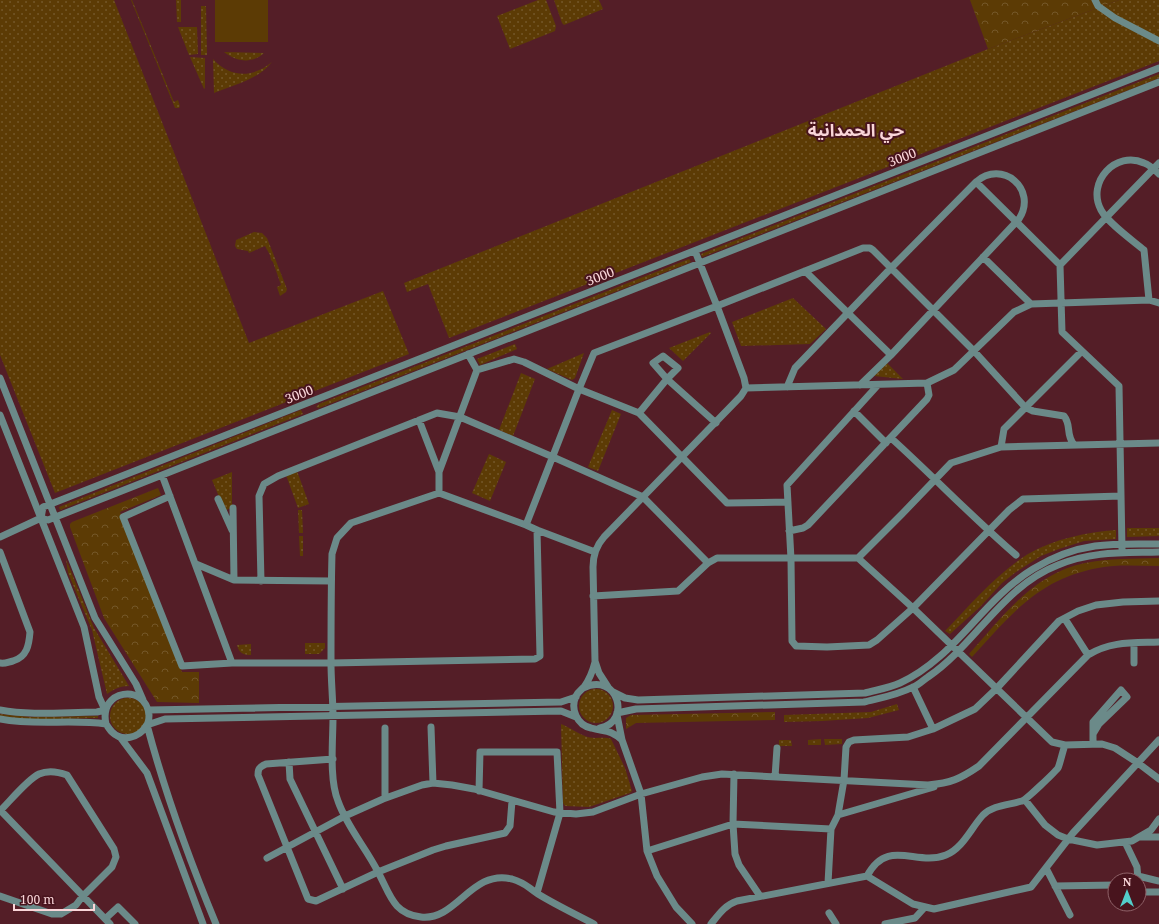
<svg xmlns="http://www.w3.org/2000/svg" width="1159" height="924" font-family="'Noto Serif','Noto Sans Arabic',serif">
	<defs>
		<pattern id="grass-dots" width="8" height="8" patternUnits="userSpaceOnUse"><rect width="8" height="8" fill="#5c3b05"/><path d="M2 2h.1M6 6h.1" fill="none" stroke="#745729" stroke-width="1.8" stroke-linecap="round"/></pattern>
		<pattern id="forest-crowns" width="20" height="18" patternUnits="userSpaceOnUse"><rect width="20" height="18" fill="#5c3b05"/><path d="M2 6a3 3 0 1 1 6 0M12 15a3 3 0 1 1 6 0" fill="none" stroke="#745729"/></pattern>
	</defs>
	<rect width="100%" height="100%" fill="#541e27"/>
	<path fill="url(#grass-dots)" d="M0 0H114L249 343 383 291 409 354 55 493 0 355Z
		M131 0H132L174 102 178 100 180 106 179 108H175Z
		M176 0H181V22H177Z
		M538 0H546L556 26 555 31 510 49 497 16Z
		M554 0H599L603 9 564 25 562 23Z
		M1119 0H1159V61L449 338 428 284 407 292 404 283 988 49Z
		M201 6H206L207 55H201Z
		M178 27H197L198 54 189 55Z
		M224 52 264 53C252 64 237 62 224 52Z
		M190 57 205 58V88L204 89Z
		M213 59C230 78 253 78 272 62 259 79 234 85 214 93Z
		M1159 74V78L702 257 701 254Z
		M254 232 262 233 267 238 287 289 286 292 280 296 277 287 281 285 273 262 271 260 270 255 265 246 249 253 248 251 237 249 235 246 236 240Z
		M689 259 691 262 319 408 316 407 319 404Z
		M793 298 826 329 810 344 741 346 732 322Z
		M710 332 711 333 683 361 669 348Z
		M515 344 517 349 480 365 477 359Z
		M584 353 575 378 572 380 547 369Z
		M887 363 903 379 874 376Z
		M521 373 535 379 513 436 499 430Z
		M301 410 303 414 60 510 59 507Z
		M612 410 621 414 598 471 588 467Z
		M489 454 506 462 490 501 472 493Z
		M297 471 309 504 298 508 286 475Z
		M232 472V507L225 511 212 480Z
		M298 510H302L303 533H299Z
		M1127 528H1159V536L1127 537Z
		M1116 530V539L1084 541 1059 549 1041 556 1016 572 1002 583 980 607 950 634 945 631C971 604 996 574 1028 554 1054 539 1087 532 1116 530Z
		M299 536H303V556H300Z
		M66 559 94 628 129 686C120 686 114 689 107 694L92 630 68 573Z
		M305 643H325V648L319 654H305Z
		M251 644V655C243 655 239 653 237 645Z
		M579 706a17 17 0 1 1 34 0a17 17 0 1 1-34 0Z
		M110 716a18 18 0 1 1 36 0a18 18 0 1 1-36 0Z
		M897 704 899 710 868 718 822 721 784 722V715L871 712Z
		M0 714 31 717 98 716V718C66 718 32 722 0 716Z
		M561 724C571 728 577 733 585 736 593 740 604 736 611 739L625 768 632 791 630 793 589 807 565 806 563 803Z
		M821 739V745H808V740Z
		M824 739H842V744L825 745Z
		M779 740H791L792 746H779Z"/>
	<path fill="url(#forest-crowns)" d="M970 0H1119L988 49Z
		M158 488 161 495 120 512 182 672H199V703L157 702 104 618 70 527V524L72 522Z
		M1159 558V566C1139 566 1118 564 1098 568 1038 579 1011 615 972 657L969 654C1002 617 1034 573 1085 563 1109 558 1134 559 1159 558Z
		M775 712V720L636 723 626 729V718L631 715Z"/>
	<path fill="#5c3b05" d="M215 0H268V42H215Z"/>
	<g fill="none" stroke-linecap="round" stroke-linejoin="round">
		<path stroke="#6b8a89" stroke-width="7" d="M1095 0 1098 6 1115 18 1159 41
			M976 182 1060 265 1062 332 1119 386 1122 549
			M983 257 1031 304
			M1060 265 1159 163
			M805 271 891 355
			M1149 300 1144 250C1132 240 1108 223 1101 210 1086 182 1116 150 1144 163 1150 165 1155 170 1159 174
			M477 370 514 359 524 362 579 389 639 413 727 503 788 502
			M0 378 95 618 136 684 143 700
			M878 385 787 485 791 559 792 641 796 646 827 647 869 645 877 640 913 608 1009 510 1023 499 1121 496
			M787 387 795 368 891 268 976 182C1002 159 1038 189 1019 219L891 355 860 385
			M746 388 927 383 954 370 1014 312 1031 304 1149 300 1159 303
			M854 411 886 443
			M639 413 667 379 678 368 663 356 653 363 667 379 716 423
			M0 415 84 627 99 697 105 710 97 712C66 712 31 716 0 710
			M419 420 439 472
			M891 438C933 476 973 518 1016 555
			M1001 447 1004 429 1082 351
			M162 475 232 663
			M439 493V472L477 370 468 354
			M170 496 123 517 182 666 232 663H331L535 659 540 656 537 530
			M218 499 232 530
			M233 508 234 580
			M41 518 43 507 1159 68
			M41 518 48 520 1159 82
			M526 525 579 389 594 353 717 306 863 248H870L873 250 974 351 1025 407 1033 411 1064 416C1072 426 1065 433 1074 445
			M789 531 803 528 808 525 927 399 929 395 927 383
			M0 537 41 518
			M0 552 30 632C29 645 27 657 13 661 8 662 5 664 0 663
			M858 558 902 514 951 463 1001 447 1159 443
			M196 564 234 580 331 581
			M261 581 259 496 264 484 278 476 437 413 460 417 553 457 643 497 708 563
			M593 596 678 591 708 563 717 558H858L913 608 1052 742 1065 745 1102 744 1115 748 1138 763 1159 779
			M1065 619 1088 655
			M1134 643V663
			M595 662C593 670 589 680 584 687 581 690 578 692 576 696 570 709 577 725 591 728 605 732 610 729 622 740
			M608 687 599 673 595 661 593 567C593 555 596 546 604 537L741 396 746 388 744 378 717 306 695 251
			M913 687 933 729
			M583 688C618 671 632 722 600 728
			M613 692 625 698 638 700 865 693C876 690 889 688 900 683 955 658 982 600 1033 569 1051 558 1074 549 1095 546 1116 543 1138 544 1159 544
			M149 710 561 702 576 697
			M617 713 636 709 864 702C880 698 898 695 913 687 919 685 923 680 928 677 975 645 1003 586 1058 565 1092 551 1123 553 1159 552
			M617 715 622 740 641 794 647 851 657 876 676 907 692 924
			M0 719C35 726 71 719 106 724 108 727 110 730 112 732 122 742 139 738 146 726 149 723 149 718 149 715 146 683 98 689 106 724
			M431 727 433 783
			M385 728V798
			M1093 734V722L1121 690 1127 697 1099 724 1093 734V743
			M120 737 147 773 203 924
			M333 759 266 764C259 767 258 769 258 775L308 899 316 901 378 872 433 850 446 846 505 833 510 826 512 801
			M289 762 290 779 343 889
			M734 774 733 824 735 854 739 865 760 896
			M775 777 777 748
			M479 791 480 752H557L560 813 537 893
			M1025 800 1045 825 1058 835 1068 839 1097 845 1132 841 1151 830 1159 819
			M0 810 110 924
			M0 811C10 801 28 779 39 774 48 770 59 772 67 775L114 849 116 857 112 867 82 897 76 905 61 914H52L0 896
			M838 815 934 787
			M1139 837H1159
			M1125 842 1137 867 1138 880
			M647 851 733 824 831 829
			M267 858 345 816 383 799 422 785 433 783 452 785 474 789 554 812 576 814 593 812 641 794 702 777 722 774 928 785C951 783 960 779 979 766L1088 655C1111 641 1133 643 1159 642
			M1046 868 1070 915
			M867 876 913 904 934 909 1031 887 1073 833 1159 740
			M1138 876 1159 881
			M828 883 831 829 838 815 844 780 846 747 849 742 854 740 908 737 933 729 975 709 997 688 1059 621 1078 611 1096 605 1123 602 1159 601
			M1055 886 1115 885
			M1139 892H1159
			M829 913 836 924
			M105 919 118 907 135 924
			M216 924C189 859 165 793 147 725L165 719 561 711 576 717
			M594 924C575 914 556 905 538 894 527 887 526 883 512 879 471 869 457 921 421 917 393 914 390 894 378 872 366 848 347 827 338 801 329 779 333 741 333 717 333 699 331 681 331 663 331 626 331 590 332 554L337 538 351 523 439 493 526 525 537 530 595 552
			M711 924C719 914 725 905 737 901L867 876C888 837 916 867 946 855 963 848 971 828 983 815 993 805 1009 805 1022 801 1026 800 1055 772 1058 768 1060 764 1063 750 1065 745
			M885 924 915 918 925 907"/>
	</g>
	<g text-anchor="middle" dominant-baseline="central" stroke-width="4" stroke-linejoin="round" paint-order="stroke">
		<g font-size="13" fill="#fad6d9" stroke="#48141d">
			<text transform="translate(902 157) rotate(-21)">3000</text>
			<text transform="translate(600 276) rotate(-21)">3000</text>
			<text transform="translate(299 394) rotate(-21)">3000</text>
		</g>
		<g font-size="17" font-weight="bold" fill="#fad6d9" stroke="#48141d">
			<text x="856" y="129">حي الحمدانية</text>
		</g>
	</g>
	<g transform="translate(1127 892)"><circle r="19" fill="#48141d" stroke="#8f6268"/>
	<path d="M0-3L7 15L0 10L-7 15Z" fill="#53cdca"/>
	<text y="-6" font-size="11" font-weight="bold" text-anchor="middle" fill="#fad6d9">N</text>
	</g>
	<path d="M14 904v6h80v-6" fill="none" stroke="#fad6d9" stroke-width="2"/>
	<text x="20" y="904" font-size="12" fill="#fad6d9" stroke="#48141d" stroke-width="3" paint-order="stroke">100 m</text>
</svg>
